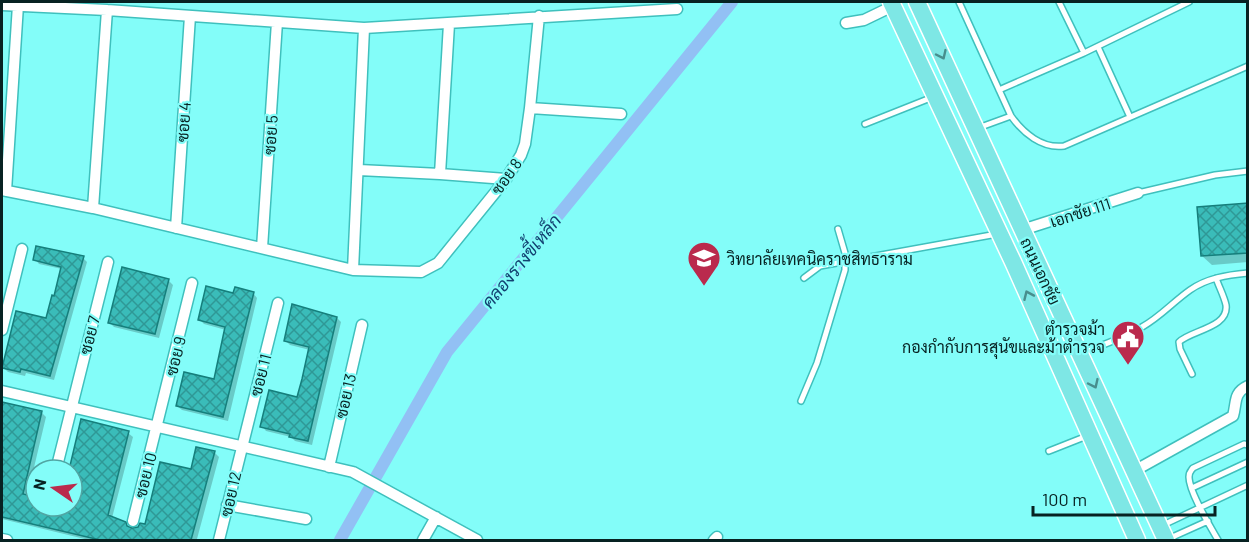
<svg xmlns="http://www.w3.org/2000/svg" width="1249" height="542" font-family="Barlow,Sarabun,sans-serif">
	<defs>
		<pattern id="building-cross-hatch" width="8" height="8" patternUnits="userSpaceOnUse" patternTransform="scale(1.5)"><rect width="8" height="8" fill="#3abcb9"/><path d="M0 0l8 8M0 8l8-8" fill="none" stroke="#2f9896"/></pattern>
	</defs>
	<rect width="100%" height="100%" fill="#83fdf9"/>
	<path fill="#0003" d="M1248 205V262L1212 265 1202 256Z
		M83 258 87 262 54 380 26 373 25 376 8 372 3 367 47 320 62 269 39 264 35 259Z
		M168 280 173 285 159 338 114 327 110 323Z
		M253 293 257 298 228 421 182 410 177 406 215 381 226 330 204 324 200 320 235 295Z
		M337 318 341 322 312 445 295 441 291 437 266 431 262 426 298 398 310 350 290 345 285 340Z
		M2 403 42 413 46 417 27 497 36 499V506H72V470H69L128 433 133 437 112 518 125 523 130 529 146 526 192 470 197 449 215 453 219 457 197 539 202 540H89L2 519Z"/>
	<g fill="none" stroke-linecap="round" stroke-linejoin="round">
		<path stroke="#92c0f4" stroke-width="12" d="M340 540 447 352 732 2"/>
	</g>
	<path fill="url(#building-cross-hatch)" stroke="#157f7c" stroke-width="1.5" d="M1248 203V253L1201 256 1197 207Z
		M36 246 84 256 50 376 21 369 20 372 2 368 16 311 46 318 52 295 54 296 61 267 33 260Z
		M122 267 169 279 155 334 108 323Z
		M206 286 233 293 235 287 254 292 223 417 176 406 184 372 214 379 225 327 198 320Z
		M292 304 337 317 308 441 289 437 290 434 260 427 269 390 297 397 302 379 309 347 284 341Z
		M2 402 42 411 23 494 36 497V506H72V470H69L81 419 129 431 108 515 126 522 127 526 132 528 138 527 140 523 145 524 160 462 191 469 196 447 215 451 191 540H100L2 517Z"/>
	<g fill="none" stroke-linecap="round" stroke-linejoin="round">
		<g stroke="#3fc0bd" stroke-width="8">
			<path id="service" d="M959 2 1011 116C1023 133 1042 149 1064 146L1248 66
				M1059 2 1084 53
				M1098 47 1130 117
				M999 90 1084 53 1189 2
				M865 124 933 97
				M978 128 1011 116
				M1138 193 1215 175 1248 171
				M804 278 820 266 997 234
				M1081 353C1101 346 1123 338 1142 327 1160 317 1173 302 1190 290 1207 278 1227 275 1248 273
				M1192 374 1180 349 1179 342C1191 330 1229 328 1226 305 1224 296 1219 287 1216 278
				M801 401 817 363 845 270V253L838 229
				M1049 451 1087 436
				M1192 488 1248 462
				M1161 526 1248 485
				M1168 539 1208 521
				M1218 540C1210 526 1189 492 1189 477 1189 472 1190 472 1193 468L1244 444 1248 445"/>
		</g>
		<g stroke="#3fc0bd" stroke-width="13">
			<path id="minor" d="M2 5 107 10 364 28 677 9
				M846 23 864 20 893 6
				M530 108 621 114
				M359 170 440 174 449 24
				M440 174 506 179
				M2 190 93 208 353 270 421 272 438 263 506 179 521 155 525 144 530 108 539 16
				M6 191 18 5
				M93 208 107 10
				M176 228 190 16
				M1022 230 1138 193
				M262 248 277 22
				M353 270 364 28
				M2 330 22 249
				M2 391 353 472 477 540
				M329 467 362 325
				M56 470 108 262
				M1134 471 1233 416C1237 402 1233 393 1248 386
				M227 505 306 519
				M133 521 192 283
				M2 539 7 540
				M219 540 278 303
				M423 540 436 517
				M714 540 717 537"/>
		</g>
		<g stroke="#fff" stroke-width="19">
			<path id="primary" d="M891 2 1014 264 1137 540
				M917 2 1166 540"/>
		</g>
		<use href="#service" stroke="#fff" stroke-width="5"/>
		<use href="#minor" stroke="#fff" stroke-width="10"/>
		<use href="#primary" stroke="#7ee7e5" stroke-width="16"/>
	</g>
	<defs><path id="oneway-chevron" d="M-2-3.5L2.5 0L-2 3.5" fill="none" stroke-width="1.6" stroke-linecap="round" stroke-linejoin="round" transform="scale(1.5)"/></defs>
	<g stroke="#488e8d">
		<use href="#oneway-chevron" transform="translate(942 55) rotate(65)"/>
		<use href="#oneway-chevron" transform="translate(1028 295) rotate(-114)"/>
		<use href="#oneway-chevron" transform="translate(1094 384) rotate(65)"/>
	</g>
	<defs>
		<g id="university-pin" transform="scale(1.725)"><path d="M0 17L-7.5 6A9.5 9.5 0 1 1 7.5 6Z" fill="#ba2a4d" stroke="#83fdf9"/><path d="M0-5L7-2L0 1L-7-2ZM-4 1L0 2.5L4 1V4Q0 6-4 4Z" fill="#fff"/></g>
		<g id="civic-pin" transform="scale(1.725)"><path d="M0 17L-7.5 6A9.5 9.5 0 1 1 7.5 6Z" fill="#ba2a4d" stroke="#83fdf9"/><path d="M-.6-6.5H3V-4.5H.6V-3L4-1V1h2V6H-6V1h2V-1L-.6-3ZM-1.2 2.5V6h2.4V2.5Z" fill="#fff"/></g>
	</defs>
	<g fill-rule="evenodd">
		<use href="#university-pin" x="704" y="258"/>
		<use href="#civic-pin" x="1128" y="337"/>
	</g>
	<g text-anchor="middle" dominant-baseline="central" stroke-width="4.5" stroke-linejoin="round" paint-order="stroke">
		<g font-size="16" fill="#072222" stroke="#83fdf9">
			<text transform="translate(183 122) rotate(-86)">ซอย 4</text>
			<text transform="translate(270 135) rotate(-86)">ซอย 5</text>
			<text transform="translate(506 176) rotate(-55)">ซอย 8</text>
			<text transform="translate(1080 212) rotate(-18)">เอกชัย 111</text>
			<text transform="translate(1041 271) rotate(65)">ถนนเอกชัย</text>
			<text transform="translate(89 335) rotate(-76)">ซอย 7</text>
			<text transform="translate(175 356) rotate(-76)">ซอย 9</text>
			<text transform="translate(260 375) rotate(-76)">ซอย 11</text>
			<text transform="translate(345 396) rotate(-77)">ซอย 13</text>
			<text transform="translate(145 475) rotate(-76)">ซอย 10</text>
			<text transform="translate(230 494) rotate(-77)">ซอย 12</text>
		</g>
		<g font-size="16" fill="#072222" stroke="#83fdf9" text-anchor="start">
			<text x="727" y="258">วิทยาลัยเทคนิคราชสิทธาราม</text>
			<text x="1105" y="328" text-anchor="end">ตำรวจม้า<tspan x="1105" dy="18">กองกำกับการสุนัขและม้าตำรวจ</tspan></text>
		</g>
		<g font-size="18" font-style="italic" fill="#134171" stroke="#83fdf9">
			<text transform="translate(521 261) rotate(-51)">คลองรางขี้เหล็ก</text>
		</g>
	</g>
	<rect width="1249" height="542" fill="none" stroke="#072222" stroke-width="6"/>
	<g transform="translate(54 488) rotate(284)"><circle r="28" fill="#83fdf9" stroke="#51a5a3" stroke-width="1.5"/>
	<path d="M0-4.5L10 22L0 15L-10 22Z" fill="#ba2a4d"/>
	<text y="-9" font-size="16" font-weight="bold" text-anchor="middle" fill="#072222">N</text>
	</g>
	<path d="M1033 506v9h182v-9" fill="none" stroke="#072222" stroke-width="3"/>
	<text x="1042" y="506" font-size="18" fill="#072222" stroke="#83fdf9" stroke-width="4.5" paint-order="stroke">100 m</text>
</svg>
